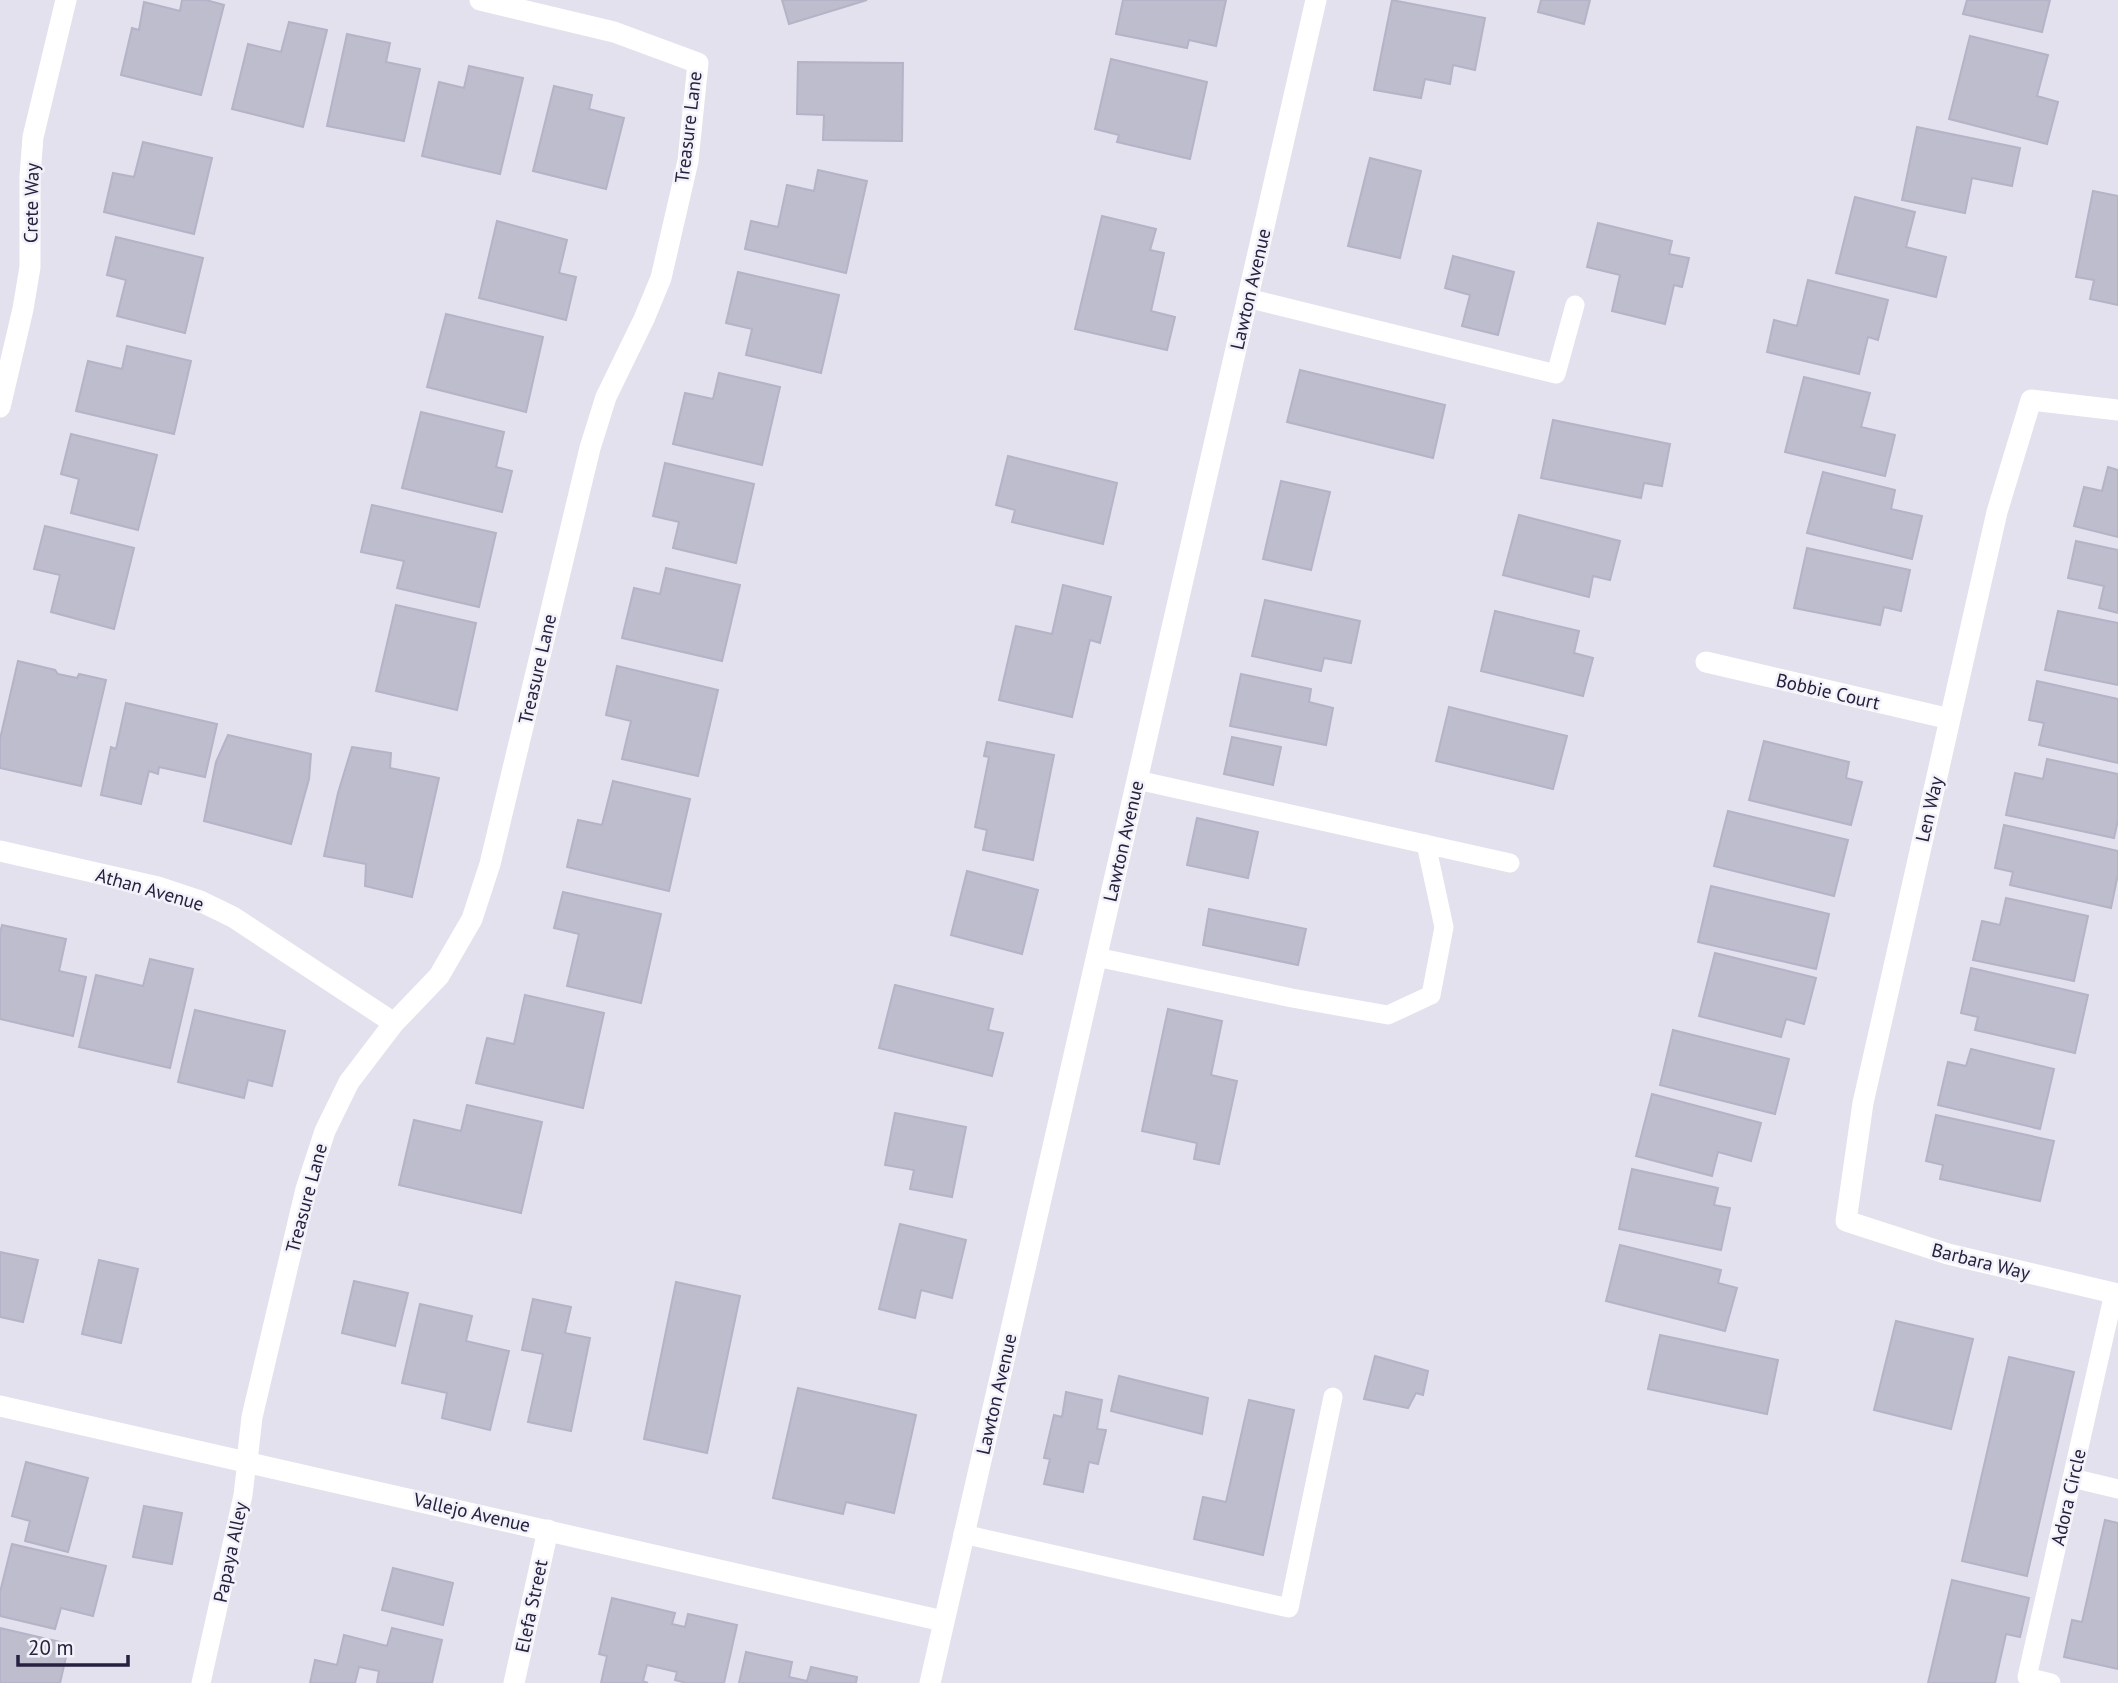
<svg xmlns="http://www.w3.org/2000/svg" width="2118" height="1683" font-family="'PT Sans',sans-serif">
	<rect width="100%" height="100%" fill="#e2e1ed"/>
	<path fill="#bdbdce" stroke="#b4b3c7" stroke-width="2" d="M182 0H206L224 5 201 95 121 75 132 28 139 30 144 2 180 11Z
		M782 0H867L789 24Z
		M1123 0H1226L1216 46 1189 40 1187 48 1116 34Z
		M1392 0 1485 18 1475 70 1453 65 1450 84 1425 79 1421 98 1374 90Z
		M1541 0H1590L1584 24 1538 12Z
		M1967 0H2050L2042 32 1963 14Z
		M289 22 327 30 303 127 232 109 248 44 281 52Z
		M347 34 390 43 386 62 420 69 404 141 327 126Z
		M1970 36 2048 55 2037 96 2058 102 2047 144 1949 119Z
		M1111 59 1207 82 1190 159 1117 142 1119 135 1095 129Z
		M798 62 903 63 902 141 823 140 824 115 797 114Z
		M469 66 523 78 500 174 422 156 439 82 464 88Z
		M554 86 592 95 589 109 624 118 606 189 533 171Z
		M1917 127 2020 148 2012 186 1972 178 1965 213 1902 200Z
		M143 142 212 158 194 234 104 212 113 173 134 177Z
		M1370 158 1421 171 1400 258 1348 246Z
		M818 170 867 181 846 273 745 249 751 221 778 227 787 185 814 191Z
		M2093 191 2118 196V305L2090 299 2094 280 2076 277Z
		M1855 197 1915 212 1906 247 1946 257 1936 297 1836 273Z
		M1102 216 1156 229 1150 250 1164 253 1151 311 1175 317 1167 350 1075 329Z
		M497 221 567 240 559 273 576 277 566 320 479 298Z
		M1598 223 1672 241 1669 254 1689 258 1682 287 1674 285 1665 324 1612 311 1620 275 1587 267Z
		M116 237 203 258 185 333 117 316 126 280 107 275Z
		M1453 256 1514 272 1498 335 1462 326 1470 295 1445 288Z
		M738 272 839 295 821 373 746 355 752 329 726 323Z
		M1808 280 1888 300 1878 340 1868 337 1859 374 1767 352 1774 320 1797 326Z
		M446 314 543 337 526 412 427 387Z
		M127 346 191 361 174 434 76 411 88 361 122 369Z
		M1300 370 1445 405 1433 458 1287 422Z
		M719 373 780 387 762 465 673 444 685 393 713 399Z
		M1804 377 1870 393 1861 427 1895 435 1885 476 1785 452Z
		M421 412 504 432 496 467 512 471 502 512 402 488Z
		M1553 420 1670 444 1662 486 1644 483 1641 498 1541 478Z
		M71 434 157 455 138 530 71 513 79 479 61 474Z
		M1008 456 1117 483 1103 544 1012 522 1015 510 996 505Z
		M665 463 754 484 736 563 673 548 679 522 653 516Z
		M2108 467 2118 470V537L2074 526 2084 487 2102 491Z
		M1823 472 1895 490 1891 509 1922 516 1912 559 1807 533Z
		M1281 481 1330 492 1311 570 1263 559Z
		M372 505 496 533 479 607 397 588 404 561 361 552Z
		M1519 515 1620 541 1610 580 1593 576 1589 597 1503 575Z
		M45 526 134 548 114 629 51 612 60 575 34 569Z
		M2076 541 2118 550V613L2099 608 2104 586 2068 578Z
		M1807 548 1910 570 1901 611 1884 607 1880 625 1794 608Z
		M666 568 740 585 722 661 622 638 634 588 660 594Z
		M1063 585 1111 597 1100 643 1090 640 1072 717 999 700 1016 626 1052 634Z
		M1265 600 1360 621 1351 663 1324 658 1321 671 1252 656Z
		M396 605 476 623 457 710 376 691Z
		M1495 611 1579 631 1574 653 1593 658 1583 696 1481 671Z
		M2058 611 2118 623V685L2045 670Z
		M18 661 55 670 58 674 77 678 79 674 106 680 81 786 0 768V739Z
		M617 666 718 690 698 776 622 759 631 721 606 715Z
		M1241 674 1311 689 1309 702 1333 708 1326 745 1230 726Z
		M2037 681 2118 699V763L2039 745 2044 723 2029 720Z
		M126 703 217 724 205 777 159 767 158 774 149 771 141 804 101 795 111 747 116 749Z
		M1449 707 1567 736 1553 789 1436 761Z
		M228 735 311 754 309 779 291 844 204 821 216 762Z
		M1232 737 1281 747 1273 785 1224 774Z
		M1764 741 1849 762 1846 778 1862 782 1851 825 1749 800Z
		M987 742 1054 755 1033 860 983 850 987 830 975 827 989 757 984 756Z
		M352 747 391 753 390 768 439 778 412 897 365 886 366 864 324 856 338 793Z
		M2047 759 2118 774V820L2114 838 2006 815 2015 773 2043 779Z
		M613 781 690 799 669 891 567 867 578 820 602 825Z
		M1728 811 1848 840 1834 896 1714 866Z
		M1197 818 1258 832 1248 878 1187 865Z
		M2004 825 2118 851V874L2111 908 2010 885 2013 872 1995 868Z
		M967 871 1038 890 1022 954 951 935Z
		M1711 886 1829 914 1816 969 1698 942Z
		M563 892 661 914 641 1003 567 986 579 934 554 928Z
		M2006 898 2088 916 2074 981 1973 960 1982 921 2000 925Z
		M1209 909 1306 929 1298 965 1203 945Z
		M2 925 66 939 59 971 86 977 73 1036 0 1019V933Z
		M1715 953 1816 978 1804 1024 1786 1019 1781 1037 1699 1016Z
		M150 959 193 969 170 1068 79 1047 96 975 143 986Z
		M1971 968 2088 995 2075 1053 1975 1030 1978 1017 1961 1013Z
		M895 985 993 1009 988 1030 1003 1033 992 1076 879 1048Z
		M525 995 604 1013 583 1108 476 1083 487 1038 514 1044Z
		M1168 1009 1222 1021 1211 1075 1237 1081 1219 1164 1194 1159 1197 1143 1142 1131Z
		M195 1010 285 1031 272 1086 248 1080 244 1098 178 1082Z
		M1673 1030 1789 1059 1775 1114 1660 1085Z
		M1971 1049 2054 1069 2040 1129 1938 1105 1948 1062 1966 1066Z
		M1652 1094 1761 1123 1751 1161 1718 1152 1712 1176 1636 1156Z
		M467 1105 542 1122 521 1213 399 1185 414 1120 461 1131Z
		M895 1113 966 1127 952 1197 910 1189 914 1170 885 1165Z
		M1936 1115 2054 1141 2040 1201 1940 1179 1943 1165 1926 1161Z
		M1632 1169 1718 1188 1714 1205 1730 1208 1721 1250 1619 1229Z
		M900 1224 966 1240 952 1298 921 1290 915 1318 879 1309Z
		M1620 1245 1721 1270 1718 1283 1737 1288 1725 1331 1606 1301Z
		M0 1252 38 1260 23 1322 0 1317Z
		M99 1260 138 1269 121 1343 82 1334Z
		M354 1281 408 1293 395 1346 342 1333Z
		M676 1282 740 1296 707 1453 644 1439Z
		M533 1299 571 1307 565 1333 590 1338 571 1431 528 1422 543 1354 522 1350Z
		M420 1304 472 1316 466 1341 509 1351 490 1430 442 1418 447 1393 402 1383Z
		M1896 1321 1973 1339 1951 1429 1874 1410Z
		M1660 1335 1778 1360 1767 1414 1648 1389Z
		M1375 1356 1428 1371 1423 1395 1416 1393 1408 1408 1364 1399Z
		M2009 1357 2074 1372 2027 1576 1962 1561Z
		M1119 1376 1208 1398 1202 1434 1111 1411Z
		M798 1388 916 1415 894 1513 846 1502 843 1514 773 1498Z
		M1066 1392 1102 1400 1097 1429 1106 1430 1098 1464 1089 1462 1083 1492 1044 1484 1050 1459 1044 1458 1054 1415 1062 1417Z
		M1249 1400 1294 1410 1263 1555 1194 1539 1203 1497 1226 1502Z
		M26 1462 88 1478 68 1552 25 1541 30 1521 12 1516Z
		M144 1506 182 1513 172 1564 133 1557Z
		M2105 1520 2118 1523V1669L2064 1657 2072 1620 2082 1622Z
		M12 1544 106 1566 93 1616 61 1608 55 1629 0 1616V1592Z
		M393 1568 453 1583 443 1625 382 1610Z
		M1952 1580 2029 1598 2020 1637 2006 1634 1995 1683H1928Z
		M612 1598 675 1613 672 1624 685 1627 688 1614 737 1625 724 1683H686L675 1680 677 1672 647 1665 643 1681 648 1683H601L607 1656 599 1654Z
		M0 1628 69 1644 60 1683H0Z
		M392 1628 442 1640 432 1683H377L379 1671 359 1667 355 1683H310L315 1660 337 1665 344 1635 387 1646Z
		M746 1652 792 1662 789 1677 807 1681 811 1667 857 1677 856 1683H739Z"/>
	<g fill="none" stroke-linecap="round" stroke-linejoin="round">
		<path stroke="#fff" stroke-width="19" d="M1247 298 1556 374 1575 305
			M1137 780 1510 863
			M1096 957 1292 998 1388 1015 1431 995 1444 927 1426 844
			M2072 1478 2118 1489
			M963 1534 1289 1608 1333 1397
			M201 1683 243 1495 247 1461
			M2051 1683 2027 1677 2114 1293"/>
		<path stroke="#fff" stroke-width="21" d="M0 407 23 309 30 267V176L33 137 66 0
			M2118 410 2031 400 1997 512 1950 719 1863 1103 1846 1221 1948 1254 2118 1294
			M1706 662 1950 719
			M0 851 158 887 200 901 233 917 394 1023
			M0 1406 943 1621
			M247 1461 252 1417 306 1189 325 1131 349 1082 394 1023 439 976 472 919 490 864 590 448 606 397 644 319 661 278 688 161 698 63 614 32 480 0
			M514 1683 548 1530
			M930 1683 1316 0"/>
	</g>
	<g text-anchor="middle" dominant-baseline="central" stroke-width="5" stroke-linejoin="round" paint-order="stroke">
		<g font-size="19" fill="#27203f" stroke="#f2f2f9">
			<text transform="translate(688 127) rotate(-83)">Treasure Lane</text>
			<text transform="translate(31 203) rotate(-89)">Crete Way</text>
			<text transform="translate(1250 289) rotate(-77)">Lawton Avenue</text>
			<text transform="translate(537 669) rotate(-77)">Treasure Lane</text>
			<text transform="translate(1828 691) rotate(13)">Bobbie Court</text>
			<text transform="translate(1929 809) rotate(-77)">Len Way</text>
			<text transform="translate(1123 841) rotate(-77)">Lawton Avenue</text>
			<text transform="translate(150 889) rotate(16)">Athan Avenue</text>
			<text transform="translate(306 1198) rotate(-75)">Treasure Lane</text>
			<text transform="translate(1981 1261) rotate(14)">Barbara Way</text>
			<text transform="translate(996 1394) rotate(-77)">Lawton Avenue</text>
			<text transform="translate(2068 1497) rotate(-77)">Adora Circle</text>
			<text transform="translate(472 1512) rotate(13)">Vallejo Avenue</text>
			<text transform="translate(230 1552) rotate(-78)">Papaya Alley</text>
			<text transform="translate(531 1606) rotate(-78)">Elefa Street</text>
		</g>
	</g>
	<path d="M18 1655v10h110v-10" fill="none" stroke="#27203f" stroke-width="3.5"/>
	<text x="28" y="1655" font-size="21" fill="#27203f" stroke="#f2f2f9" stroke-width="5" paint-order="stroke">20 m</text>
</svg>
